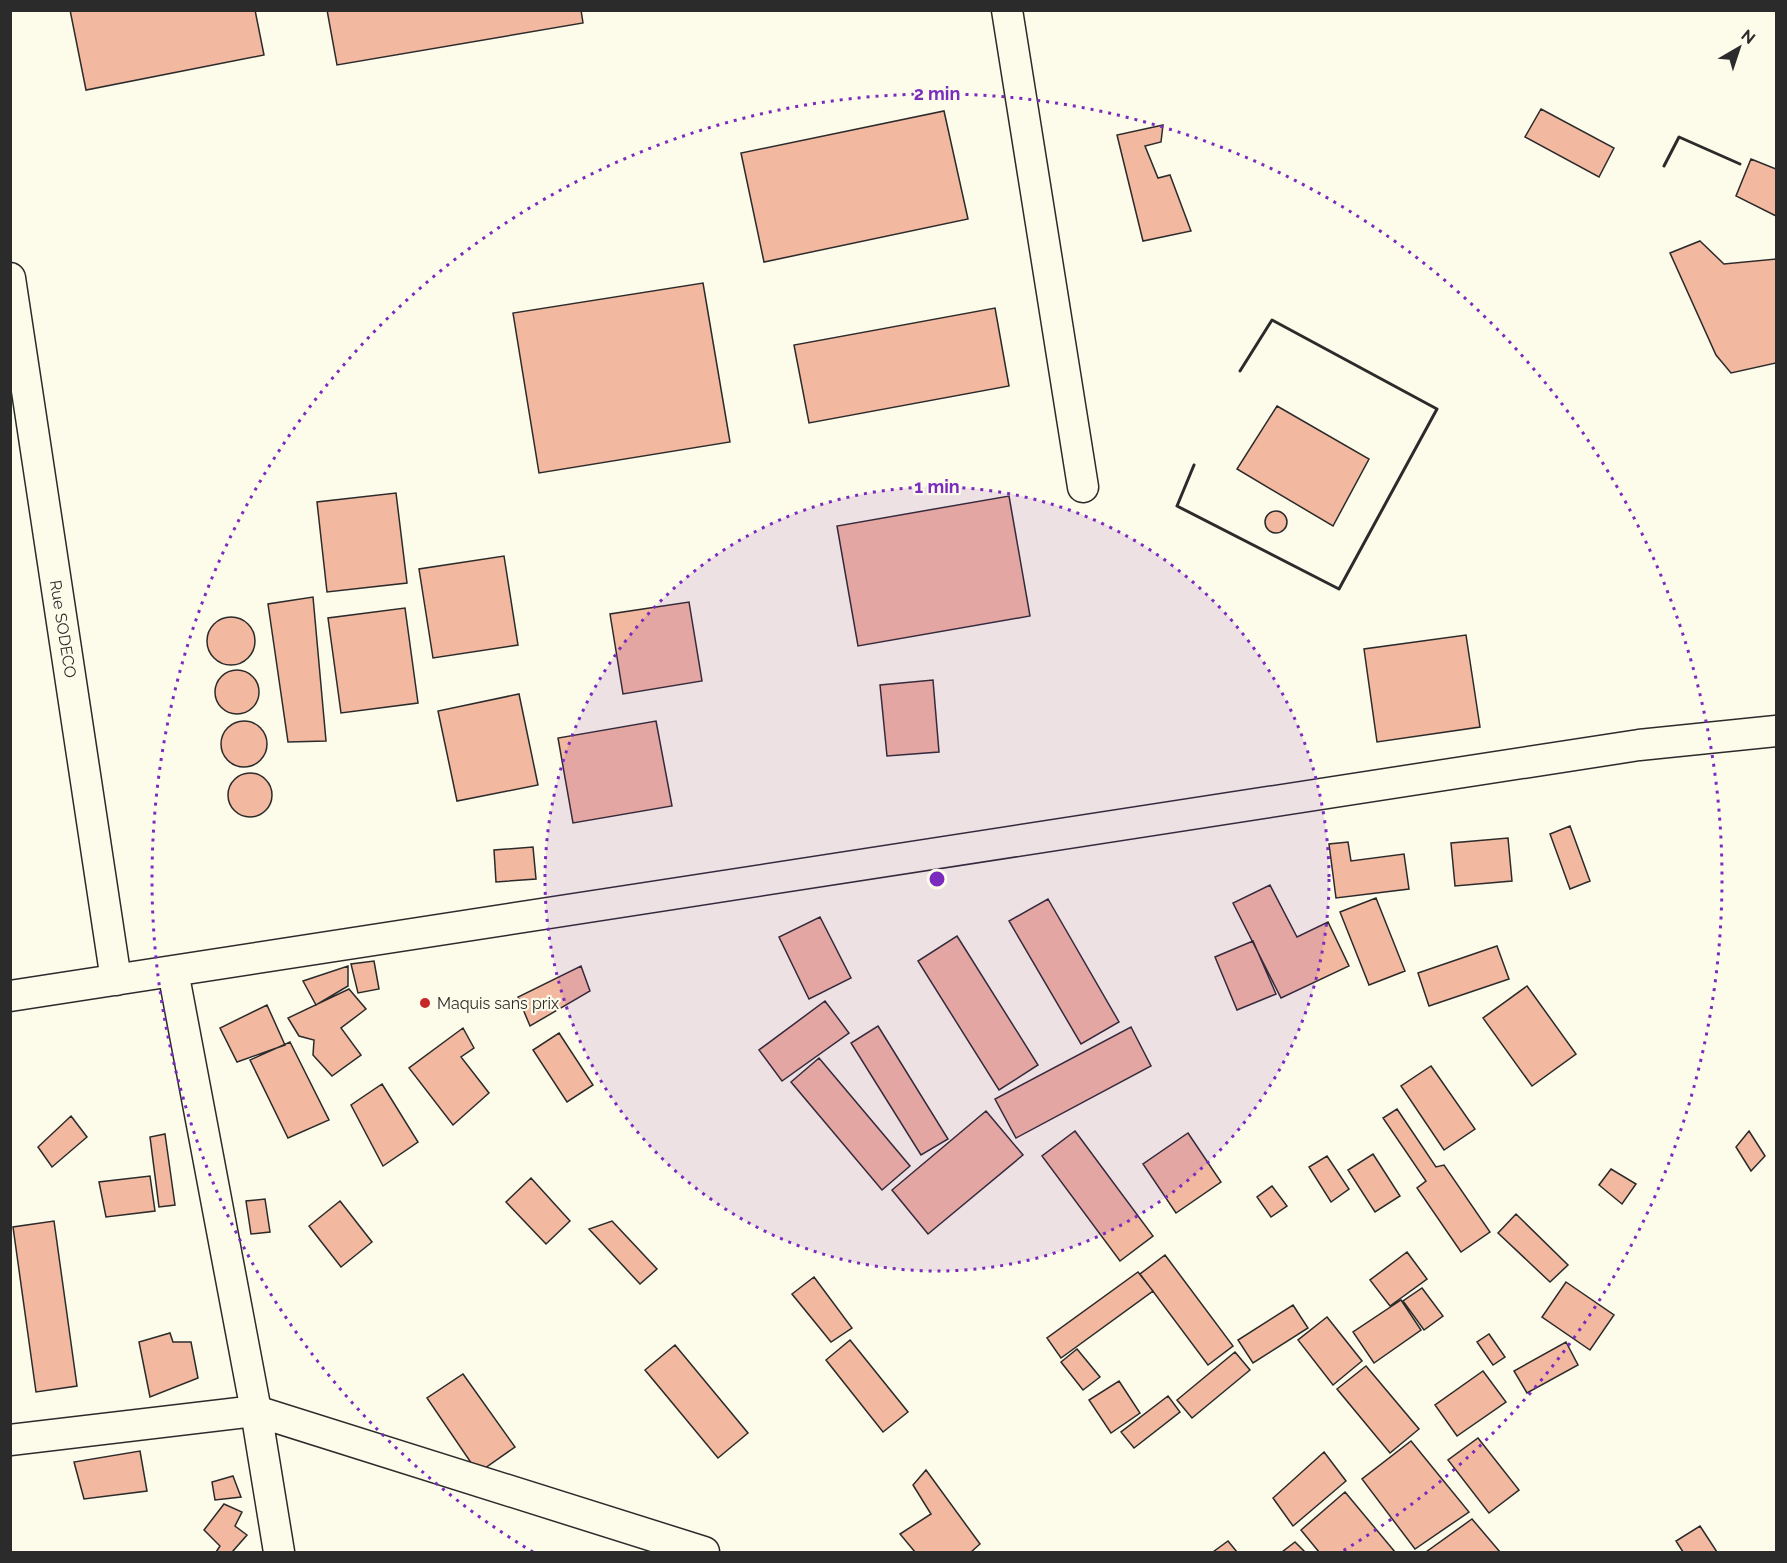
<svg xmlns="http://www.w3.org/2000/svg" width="1787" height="1563" font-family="Raleway,sans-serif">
	<rect width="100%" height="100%" fill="#fdfbea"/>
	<path fill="#f2b8a0" stroke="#2b2b2b" stroke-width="1.5" d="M70 10H255L264 55 86 90Z
		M327 10H581L583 23 337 65Z
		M1541 109 1614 148 1599 177 1525 137Z
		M944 111 968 219 764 262 741 153Z
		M1163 125 1161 142 1145 146 1158 178 1170 175 1191 231 1143 241 1117 135Z
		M1751 159 1776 169V216L1736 196Z
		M1700 241 1724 264 1776 259V363L1731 373 1716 355 1670 253Z
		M703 283 730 442 539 473 513 313Z
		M995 308 1009 386 809 423 794 345Z
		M1277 406 1369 459 1333 526 1237 469Z
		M396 493 407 583 327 592 317 502Z
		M1009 496 1030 616 858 646 837 526Z
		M1265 522a11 11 0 1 1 22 0a11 11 0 1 1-22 0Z
		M504 556 518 645 433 658 419 569Z
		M313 597 326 741 288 742 268 604Z
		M689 602 702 681 623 694 610 614Z
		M405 608 418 703 341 713 328 618Z
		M207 641a24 24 0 1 1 48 0a24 24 0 1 1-48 0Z
		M1466 635 1480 727 1377 742 1364 649Z
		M215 692a22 22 0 1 1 44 0a22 22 0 1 1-44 0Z
		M933 680 939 752 887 756 880 685Z
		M519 694 538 785 457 801 438 711Z
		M656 721 672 806 573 823 558 738Z
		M221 744a23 23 0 1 1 46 0a23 23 0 1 1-46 0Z
		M228 795a22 22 0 1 1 44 0a22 22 0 1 1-44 0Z
		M1570 826 1590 881 1570 889 1550 834Z
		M1508 838 1512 881 1455 886 1451 843Z
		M1348 842 1351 861 1404 854 1409 889 1336 898 1329 844Z
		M533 847 536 879 496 882 494 850Z
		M1270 885 1297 937 1328 922 1349 966 1281 998 1233 903Z
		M1376 898 1405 971 1369 985 1340 912Z
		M1048 899 1119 1022 1081 1044 1009 921Z
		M820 917 851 978 809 999 779 937Z
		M957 936 1038 1065 999 1090 918 961Z
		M1253 941 1276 994 1237 1010 1215 957Z
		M1497 946 1509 979 1429 1006 1418 973Z
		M374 961 379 989 358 993 351 964Z
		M348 966V986L316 1005 303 981Z
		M581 966 590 991 530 1026 518 997Z
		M1527 986 1576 1054 1532 1086 1483 1018Z
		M349 989 366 1009 341 1028 361 1055 332 1076 313 1055 314 1040 299 1036 288 1018Z
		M825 1001 849 1033 782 1081 759 1050Z
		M267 1005 285 1045 237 1062 220 1028Z
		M878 1026 948 1139 921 1155 851 1043Z
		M1131 1027 1151 1066 1016 1138 995 1099Z
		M463 1028 474 1048 461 1057 489 1093 453 1125 409 1068Z
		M559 1033 593 1085 567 1102 533 1050Z
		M290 1042 329 1120 288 1138 250 1060Z
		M819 1058 910 1166 882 1190 791 1082Z
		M1431 1066 1475 1129 1444 1150 1401 1086Z
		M382 1084 418 1142 383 1166 351 1105Z
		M1397 1109 1436 1167 1444 1165 1490 1232 1461 1252 1417 1188 1426 1181 1383 1118Z
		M986 1111 1023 1155 928 1234 892 1190Z
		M71 1116 87 1137 52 1167 38 1147Z
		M1075 1131 1153 1236 1120 1261 1042 1156Z
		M1749 1131 1765 1156 1751 1171 1736 1147Z
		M1188 1133 1221 1182 1176 1213 1143 1164Z
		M165 1134 175 1205 159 1207 150 1137Z
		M1373 1154 1400 1196 1375 1212 1348 1170Z
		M1327 1156 1349 1189 1331 1202 1309 1167Z
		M1611 1169 1636 1184 1622 1204 1599 1185Z
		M150 1176 155 1211 106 1217 99 1182Z
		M531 1178 570 1221 546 1244 506 1202Z
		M1272 1186 1287 1206 1271 1217 1257 1197Z
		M265 1199 270 1232 251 1234 246 1201Z
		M340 1201 372 1242 341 1267 309 1226Z
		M1516 1214 1568 1265 1550 1282 1498 1233Z
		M54 1221 77 1386 36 1392 13 1227Z
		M612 1221 657 1269 640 1284 589 1229Z
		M1407 1252 1427 1279 1390 1306 1370 1280Z
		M1165 1255 1233 1346 1208 1365 1140 1274Z
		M1138 1272 1153 1291 1061 1358 1047 1338Z
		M814 1277 852 1328 831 1342 792 1294Z
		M1566 1282 1614 1315 1590 1350 1542 1317Z
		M1422 1288 1443 1316 1424 1330 1403 1301Z
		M1401 1300 1421 1330 1374 1363 1353 1332Z
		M1293 1305 1308 1328 1253 1363 1238 1340Z
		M1327 1317 1362 1361 1333 1385 1298 1340Z
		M170 1333 173 1342H191L198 1378 150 1397 139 1342Z
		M1489 1334 1505 1357 1493 1365 1477 1342Z
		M850 1340 908 1412 883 1432 826 1360Z
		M1566 1342 1578 1365 1527 1393 1514 1371Z
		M675 1345 748 1433 718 1458 645 1370Z
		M1077 1349 1100 1377 1083 1390 1061 1362Z
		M1235 1352 1250 1370 1192 1418 1177 1400Z
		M1366 1366 1419 1429 1390 1453 1337 1389Z
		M1483 1371 1506 1402 1457 1436 1435 1405Z
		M463 1374 515 1447 478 1473 427 1398Z
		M1119 1381 1140 1413 1111 1433 1089 1400Z
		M1168 1396 1180 1412 1134 1448 1121 1432Z
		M1478 1438 1519 1490 1489 1513 1448 1460Z
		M1411 1441 1469 1512 1415 1549 1362 1479Z
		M140 1451 147 1491 84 1499 74 1462Z
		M1324 1452 1346 1481 1293 1526 1273 1498Z
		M926 1470 980 1544 971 1552H915L900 1534 931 1514 913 1485Z
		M233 1476 241 1497 215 1500 212 1482Z
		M1345 1492 1395 1552H1319L1301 1530Z
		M224 1504 242 1512 235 1526 247 1535 233 1551 234 1552H216L220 1546 204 1530Z
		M1472 1519 1500 1552H1426Z
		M1700 1526 1717 1552H1683L1676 1541Z
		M1228 1541 1237 1552H1213Z
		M1295 1542 1305 1552H1282Z"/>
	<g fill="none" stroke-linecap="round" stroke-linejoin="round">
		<g stroke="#2b2b2b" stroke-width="33">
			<path id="minor" d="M1007 10 1083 487
				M10 278 116 980
				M173 971 256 1411 279 1552
				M10 996 1639 745 1776 731
				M10 1440 256 1411 704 1552"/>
		</g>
		<use href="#minor" stroke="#fdfbea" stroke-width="30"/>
		<path stroke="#2b2b2b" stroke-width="3" d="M1664 166 1679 137 1740 164
			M1194 465 1177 506 1339 589 1437 409 1272 320 1240 371"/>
	</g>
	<circle cx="937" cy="879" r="392" fill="#7b2cbf" fill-opacity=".12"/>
	<g fill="none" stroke="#7b2cbf" stroke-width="3" stroke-dasharray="3 6">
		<circle cx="937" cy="879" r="392"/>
		<path d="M533 1552A785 785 0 1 1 1341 1552"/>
	</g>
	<circle fill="#c62828" stroke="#fdfbea" stroke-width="2" cx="425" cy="1003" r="6"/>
	<g text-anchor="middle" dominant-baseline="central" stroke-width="4.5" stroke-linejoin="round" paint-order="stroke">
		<g font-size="16" fill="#2b2b2b" stroke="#fdfbea">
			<text transform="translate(63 629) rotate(81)">Rue SODECO</text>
		</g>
		<g font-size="16" fill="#2b2b2b" stroke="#fdfbea" text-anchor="start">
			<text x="437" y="1003">Maquis sans prix</text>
		</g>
	</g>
	<circle cx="937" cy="879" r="9" fill="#7b2cbf" stroke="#fdfbea" stroke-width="3"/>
	<g font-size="18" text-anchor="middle" font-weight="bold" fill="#7b2cbf" stroke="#fdfbea" stroke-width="4.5" stroke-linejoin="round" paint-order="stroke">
		<text x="937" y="100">2 min</text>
		<text x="937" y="493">1 min</text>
	</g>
	<rect width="1787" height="1563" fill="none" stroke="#2b2b2b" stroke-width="24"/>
	<g transform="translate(1739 48) rotate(39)" stroke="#fdfbea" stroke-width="4.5" paint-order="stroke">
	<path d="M0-4.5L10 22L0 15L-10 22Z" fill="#2b2b2b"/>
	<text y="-9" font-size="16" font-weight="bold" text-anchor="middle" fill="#2b2b2b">N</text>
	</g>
</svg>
